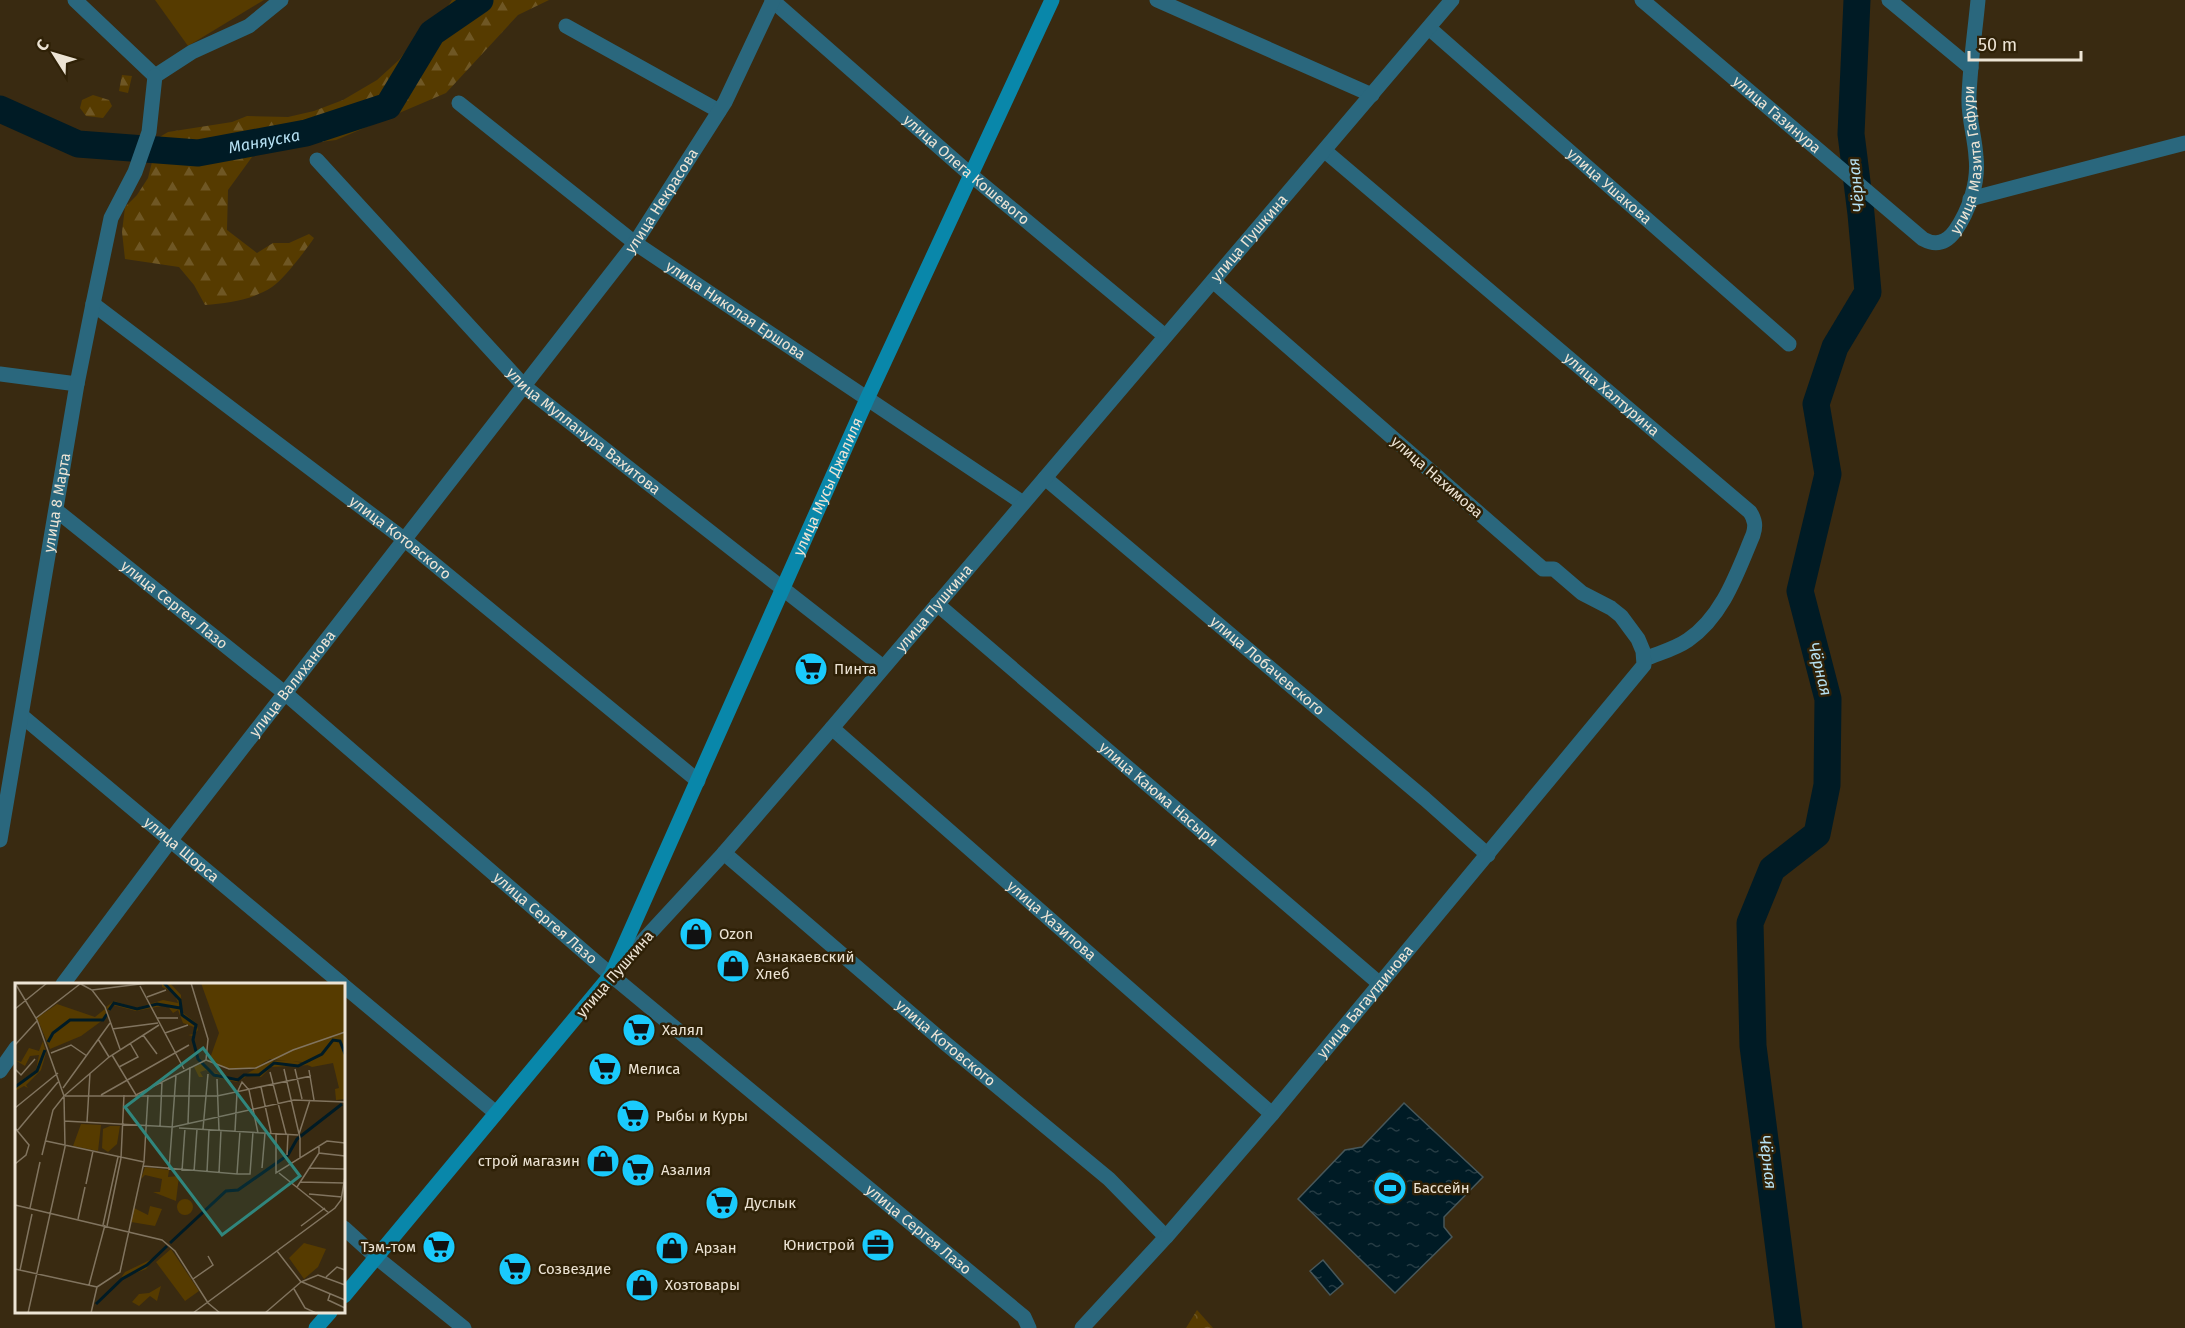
<svg xmlns="http://www.w3.org/2000/svg" width="2185" height="1328" font-family="'Fira Sans',sans-serif">
	<defs>
		<pattern id="forest-firs" width="22" height="20" patternUnits="userSpaceOnUse" patternTransform="scale(1.5)"><rect width="22" height="20" fill="#563b00"/><path d="M5 1l3.5 6h-7zM16 11l3.5 6h-7z" fill="#6f5724"/></pattern>
		<pattern id="park-crowns" width="20" height="18" patternUnits="userSpaceOnUse" patternTransform="scale(1.5)"><rect width="20" height="18" fill="#563b00"/><path d="M2 6a3 3 0 1 1 6 0M12 15a3 3 0 1 1 6 0" fill="none" stroke="#6f5724"/></pattern>
		<pattern id="water-ripples" width="26" height="14" patternUnits="userSpaceOnUse" patternTransform="scale(1.5)"><rect width="26" height="14" fill="#001b25"/><path d="M2 4q2-2 4 0t4 0M15 11q2-2 4 0t4 0" fill="none" stroke="#263c44"/></pattern>
	</defs>
	<rect width="100%" height="100%" fill="#392a11"/>
	<path fill="url(#forest-firs)" d="M452 0H549L518 15 446 93 336 140 257 150 228 190 227 230 257 253 273 243H289L309 234 314 238C306 250 283 280 272 287 252 300 228 303 205 305L194 285 179 267 125 259 122 232 125 207 137 195 148 178 158 138 168 132 232 122 247 116 288 117 314 111 343 100 377 80 399 60 418 34 446 9Z
		M122 75 132 76 128 93 119 91Z
		M93 95 109 100 112 106 103 118 86 116 80 108 82 100Z"/>
	<path fill="url(#park-crowns)" d="M1197 1310 1213 1328H1186Z"/>
	<path fill="#563b00" d="M155 0H264L188 46Z"/>
	<path fill="url(#water-ripples)" stroke="#47575a" stroke-width="1.5" d="M1404 1103 1483 1177 1444 1217V1227L1452 1237 1395 1293 1298 1199 1345 1150 1362 1147Z
		M1323 1260 1343 1284 1330 1295 1310 1271Z"/>
	<g fill="none" stroke-linecap="round" stroke-linejoin="round">
		<g stroke="#001b25" stroke-width="27">
			<path id="s1" d="M0 109 78 144 198 153 306 133 388 106 432 33 480 0"/>
			<path d="M1789 1328 1753 1046 1750 923 1772 869 1817 834 1827 785 1828 699 1800 591 1828 474 1816 404 1835 347 1868 292 1861 214 1851 134 1857 0"/>
		</g>
		<g stroke="#2a677d" stroke-width="15">
			<path d="M75 0 155 76"/>
			<path id="s2" d="M772 0 971 175 1165 336"/>
			<path d="M1157 0 1372 95"/>
			<path id="s3" d="M1642 0 1923 239C1936 246 1946 243 1955 231 1969 211 1979 182 1976 157 1975 137 1968 117 1969 97 1970 65 1975 32 1978 0"/>
			<path d="M1889 0 1971 68"/>
			<path d="M566 26 719 111"/>
			<path id="s4" d="M1429 28 1789 344"/>
			<path d="M155 76 192 52 249 26 281 0"/>
			<path id="s5" d="M459 103 635 243 1023 503"/>
			<path id="s6" d="M1325 151 1750 512C1755 520 1756 526 1753 535 1737 573 1723 616 1688 640 1675 649 1659 653 1645 659"/>
			<path id="s7" d="M317 160 525 387 883 667"/>
			<path d="M1970 199 2185 143"/>
			<path id="s8" d="M93 304 405 540 698 781"/>
			<path d="M0 374 77 384"/>
			<path id="s9" d="M1045 478 1425 799 1488 855"/>
			<path id="s10" d="M57 511 286 694 611 975 1024 1317 1029 1328"/>
			<path id="s11" d="M937 604 1380 984"/>
			<path id="s12" d="M22 716 342 984"/>
			<path id="s13" d="M832 728 1272 1114"/>
			<path id="s14" d="M0 840 77 384 93 304 111 218 135 172 149 132 155 76"/>
			<path id="s15" d="M724 853 945 1043 1109 1179 1166 1237"/>
			<path id="s16" d="M613 973 724 853 832 728 1452 0"/>
			<path id="s17" d="M63 984 170 841 635 243 725 102 773 0"/>
			<path d="M344 986 496 1113"/>
			<path d="M0 1071 16 1048"/>
			<path d="M344 1228 376 1257"/>
			<path id="s18" d="M1082 1328 1166 1237 1272 1114 1644 665 1643 651 1638 639 1621 616 1611 608 1582 593 1554 569H1543L1213 281"/>
		</g>
		<path stroke="#2a677d" stroke-width="15" d="M376 1257 464 1328"/>
		<g stroke="#0987aa" stroke-width="15">
			<path id="s19" d="M344 1296 611 975 867 399 1052 0"/>
			<path d="M316 1328 330 1312"/>
		</g>
	</g>
	<defs>
		<g id="supermarket-disc" transform="scale(1.725)"><circle r="9.5" fill="#1acafc" stroke="#2f2107"/><path d="M-6-5.5h2.5l.6 2H6L4.5 2H-2.5L-4.4-4H-6ZM-1.5 3.2a1.3 1.3 0 1 0 .1 0ZM3 3.2a1.3 1.3 0 1 0 .1 0Z" fill="#111"/></g>
		<g id="shop-disc" transform="scale(1.725)"><circle r="9.5" fill="#1acafc" stroke="#2f2107"/><path d="M-5-2.5h2.3a2.7 3.5 0 0 1 5.4 0H5L5.5 6h-11ZM-1.5-2.5h3a1.5 2.3 0 0 0-3 0Z" fill="#111"/></g>
		<g id="stadium-disc" transform="scale(1.725)"><circle r="9.5" fill="#1acafc" stroke="#2f2107"/><path d="M0-5a6.5 5 0 1 0 0 10a6.5 5 0 1 0 0-10ZM-3.5-1.8h7v3.6h-7Z" fill="#111"/></g>
		<g id="office-disc" transform="scale(1.725)"><circle r="9.5" fill="#1acafc" stroke="#2f2107"/><path d="M-6-3h4V-5.5h4V-3h4V5H-6ZM-1-4.5V-3h2v-1.5ZM-6 0V1H6V0Z" fill="#111"/></g>
	</defs>
	<g fill-rule="evenodd">
		<use href="#supermarket-disc" x="811" y="669"/>
		<use href="#shop-disc" x="696" y="934"/>
		<use href="#shop-disc" x="733" y="966"/>
		<use href="#supermarket-disc" x="639" y="1030"/>
		<use href="#supermarket-disc" x="605" y="1069"/>
		<use href="#supermarket-disc" x="633" y="1116"/>
		<use href="#shop-disc" x="603" y="1161"/>
		<use href="#supermarket-disc" x="638" y="1170"/>
		<use href="#stadium-disc" x="1390" y="1188"/>
		<use href="#supermarket-disc" x="722" y="1203"/>
		<use href="#office-disc" x="878" y="1245"/>
		<use href="#supermarket-disc" x="439" y="1247"/>
		<use href="#shop-disc" x="672" y="1248"/>
		<use href="#supermarket-disc" x="515" y="1269"/>
		<use href="#shop-disc" x="642" y="1285"/>
	</g>
	<g text-anchor="middle" dominant-baseline="central" stroke-width="5" stroke-linejoin="round" paint-order="stroke">
		<g font-size="15" fill="#ede4d5" stroke="#2f2107">
			<text stroke="none"><textPath href="#s3" startOffset="177">улица Газинура</textPath></text>
			<text stroke="none"><textPath href="#s3" startOffset="480">улица Мазита Гафури</textPath></text>
			<text stroke="none"><textPath href="#s2" startOffset="258">улица Олега Кошевого</textPath></text>
			<text stroke="none"><textPath href="#s4" startOffset="240">улица Ушакова</textPath></text>
			<text stroke="none"><textPath href="#s17" startOffset="986">улица Некрасова</textPath></text>
			<text stroke="none"><textPath href="#s16" startOffset="972">улица Пушкина</textPath></text>
			<text stroke="none"><textPath href="#s5" startOffset="346">улица Николая Ершова</textPath></text>
			<text stroke="none"><textPath href="#s6" startOffset="376">улица Халтурина</textPath></text>
			<text stroke="none"><textPath href="#s7" startOffset="381">улица Мулланура Вахитова</textPath></text>
			<text transform="translate(1437 477) rotate(41)">улица Нахимова</text>
			<text stroke="none"><textPath href="#s19" startOffset="952">улица Мусы Джалиля</textPath></text>
			<text stroke="none"><textPath href="#s14" startOffset="342">улица 8 Марта</textPath></text>
			<text stroke="none"><textPath href="#s8" startOffset="386">улица Котовского</textPath></text>
			<text stroke="none"><textPath href="#s10" startOffset="150">улица Сергея Лазо</textPath></text>
			<text stroke="none"><textPath href="#s16" startOffset="486">улица Пушкина</textPath></text>
			<text stroke="none"><textPath href="#s9" startOffset="291">улица Лобачевского</textPath></text>
			<text stroke="none"><textPath href="#s17" startOffset="378">улица Валиханова</textPath></text>
			<text stroke="none"><textPath href="#s11" startOffset="292">улица Каюма Насыри</textPath></text>
			<text stroke="none"><textPath href="#s12" startOffset="208">улица Щорса</textPath></text>
			<text stroke="none"><textPath href="#s10" startOffset="636">улица Сергея Лазо</textPath></text>
			<text stroke="none"><textPath href="#s13" startOffset="292">улица Хазипова</textPath></text>
			<text transform="translate(615 974) rotate(-49)">улица Пушкина</text>
			<text stroke="none"><textPath href="#s18" startOffset="432">улица Багаутдинова</textPath></text>
			<text stroke="none"><textPath href="#s15" startOffset="292">улица Котовского</textPath></text>
			<text stroke="none"><textPath href="#s10" startOffset="1122">улица Сергея Лазо</textPath></text>
		</g>
		<g font-size="15" fill="#ede4d5" stroke="#2f2107" text-anchor="start">
			<text x="834" y="669">Пинта</text>
			<text x="719" y="934">Ozon</text>
			<text x="756" y="957">Азнакаевский<tspan x="756" dy="17">Хлеб</tspan></text>
			<text x="662" y="1030">Халял</text>
			<text x="628" y="1069">Мелиса</text>
			<text x="656" y="1116">Рыбы и Куры</text>
			<text x="580" y="1161" text-anchor="end">строй магазин</text>
			<text x="661" y="1170">Азалия</text>
			<text x="1413" y="1188">Бассейн</text>
			<text x="745" y="1203">Дуслык</text>
			<text x="855" y="1245" text-anchor="end">Юнистрой</text>
			<text x="416" y="1247" text-anchor="end">Тэм-том</text>
			<text x="695" y="1248">Арзан</text>
			<text x="538" y="1269">Созвездие</text>
			<text x="665" y="1285">Хозтовары</text>
		</g>
		<g font-size="16" font-style="italic" fill="#b7e2f4" stroke="#2f2107">
			<text stroke="none"><textPath href="#s1" startOffset="273">Маняуска</textPath></text>
			<text transform="translate(1856 185) rotate(-96)">Чёрная</text>
			<text transform="translate(1820 669) rotate(76)">Чёрная</text>
			<text transform="translate(1768 1162) rotate(83)">Чёрная</text>
		</g>
	</g>
	<g transform="translate(15 983)">
		<rect width="330" height="330" fill="#392a11"/>
		<path d="M135 223 147 226 140 243 116 239 119 225 133 232Z" fill="#563b00"/>
		<path d="M147 0H155L166 12 167 29 181 40 183 47 178 53 173 52 179 51V44L168 40 163 27 158 30 152 22 121 28 98 22 94 28 91 24 99 18 121 25 148 17 163 20 159 10 147 4ZM28 58 31 70 26 87 11 102 13 105 9 103 0 108V102L21 87 24 72 15 73 10 83 0 77 6 79 14 65 24 68ZM274 77 296 82 256 84 246 94 232 93 222 99 203 95 191 87 185 89 188 94H184L179 84 187 80 198 89 221 97 254 78ZM141 274 131 286 105 296 110 289ZM146 303 142 318 135 313 124 323 117 319 124 311 134 310Z" fill="#563b00"/>
		<path d="M42 21 80 34 90 26 92 34 66 53 35 66 22 35Z" fill="#563b00"/>
		<path d="M66 141 86 142 83 168 58 163ZM130 184 154 187 153 194 164 193 161 218 138 209H145L147 196 130 192 126 196ZM289 260 311 266 303 284 289 296 274 275ZM156 266 184 308 170 318 141 279Z" fill="#563b00"/>
		<path d="M186 0H330V116L321 117 320 106 324 105 318 80 297 84 286 79 255 76 240 85 215 87 194 78 204 50ZM95 143H105L102 161 93 169 87 165 88 146ZM162 224a8 8 0 1 1 16 0a8 8 0 1 1-16 0Z" fill="#563b00"/>
		<path fill="none" stroke="#001b25" stroke-width="3" d="M149 0 165 17 167 32 181 42 178 57 183 76 199 92 223 97 229 92H244L259 80 283 83 307 71 318 57 325 58 330 71M94 27 99 20 122 26 142 21 165 25M33 59 38 50 55 37H88L92 31M0 104 22 88 30 67M155 260 211 208 223 207 273 172 282 156 327 121M81 321 107 296 132 282 152 263"/>
		<path fill="none" stroke="#81745f" stroke-width="1.5" d="M0 0 22 37 49 113 50 164 13 330M64 0 77 7 90 24 105 66M176 0 193 56 191 77M125 3 169 86M77 7 133 0M132 14 151 7M0 26 32 0M21 35 65 1M142 35H163M97 46 143 40M150 50 173 42M128 52 142 71M83 56 94 74M0 62 22 38M36 70 56 62 72 73M97 72 121 112 191 77M191 77 214 86 241 85 278 67 330 49M104 84 123 74 115 60M0 86 6 92 20 76M269 86 285 155V175M280 86 287 116M294 87 299 117M255 89 271 151M202 96 204 147M246 104 256 150M48 105 95 40M86 112 174 62M50 113H202L296 93M0 125 43 90M49 138 158 144 279 117 330 119M72 139 75 90M173 140 175 84M145 143 147 99M0 145 14 162 11 172 0 181M164 145 283 152M188 146 193 91M2 148 43 99M220 148 222 110 227 99 234 107 243 150M261 151V190L312 158 330 160M284 151 295 117M31 158 129 179M304 163V170L330 173M27 172 38 127 49 113 94 74 144 42M272 172 273 151M106 175 109 112M128 183 222 191 225 148M247 185 250 150M294 185 330 186M154 187 161 92M167 188 170 145M179 189 182 146M192 189 194 147M204 190 206 147M264 190 314 230M222 191H235L238 149M285 199 329 200M71 201 78 168M282 204 304 170M294 211 327 214M0 222 147 257 160 268 193 320 205 330M15 225 25 179M63 236 70 204M88 242 103 174M92 243 106 175M286 243 310 225M0 286 82 304M5 287 17 231M311 294 322 284 330 287M178 296 198 282 193 273M286 299 303 292 330 302M287 299 330 317M74 302 90 242M82 304 105 289 129 179 133 112M279 306 290 325 301 330M315 311 313 317 330 325M76 330 82 304M178 330 320 225 326 217 330 194M250 330 286 299 262 268"/>
		<path fill="#30867d" fill-opacity="0.15" stroke="#30867d" stroke-width="3" d="M188 65 285 193 207 252 110 124Z"/>
		<rect width="330" height="330" fill="none" stroke="#ede4d5" stroke-width="3"/>
	</g>
	<g transform="translate(54 54) rotate(307)" stroke="#2f2107" stroke-width="4.5" paint-order="stroke">
	<path d="M0-4.5L10 22L0 15L-10 22Z" fill="#ede4d5"/>
	<text y="-9" font-size="16" font-weight="bold" text-anchor="middle" fill="#ede4d5">С</text>
	</g>
	<path d="M1969 51v9h112v-9" fill="none" stroke="#ede4d5" stroke-width="3"/>
	<text x="1978" y="51" font-size="18" fill="#ede4d5" stroke="#2f2107" stroke-width="4.5" paint-order="stroke">50 m</text>
</svg>
